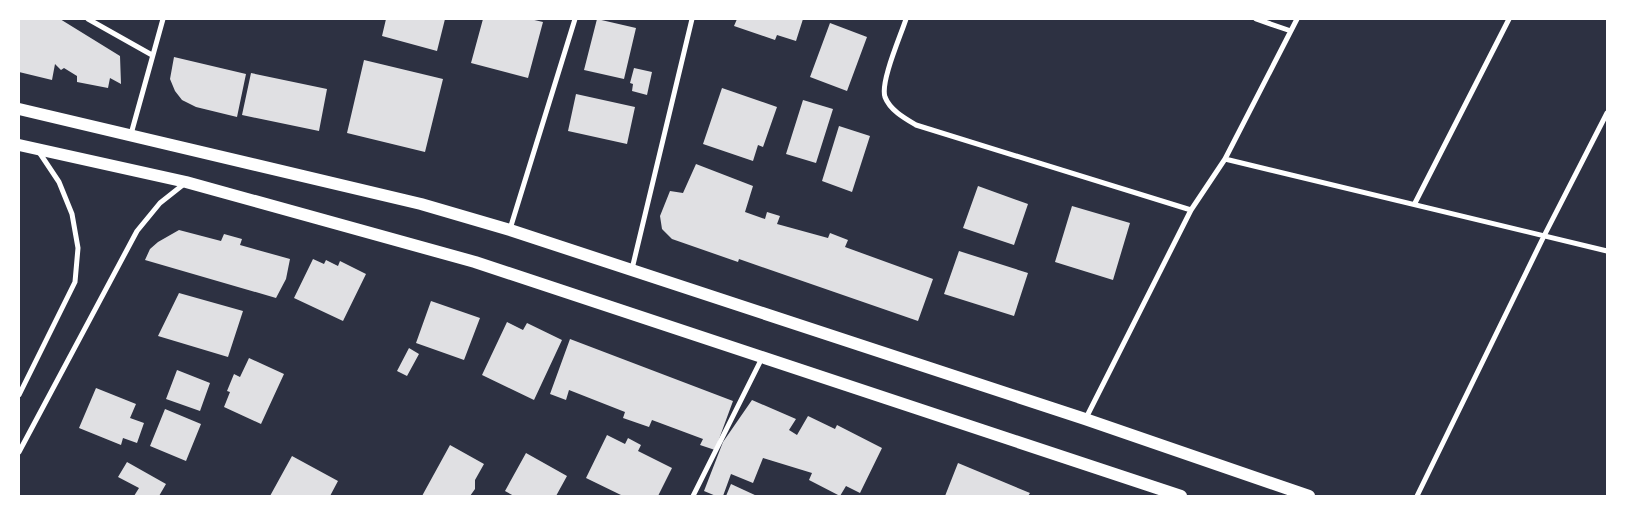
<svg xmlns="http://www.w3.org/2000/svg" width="1626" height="515" font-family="Signika,sans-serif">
	<rect width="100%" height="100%" fill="#2d3142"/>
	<path fill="#e0e0e3" d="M19 19H60L120 56 121 84 110 78 108 88 77 82V76L64 68 61 70 55 64 52 80 19 72Z
		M386 19H445L437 51 382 36Z
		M483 19H530L543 22 528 78 471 63Z
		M597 19 636 28 624 79 584 70Z
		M737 19H803L796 41 777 35 775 40 734 26Z
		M830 23 867 37 847 91 810 77Z
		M174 57 246 74 237 117 196 107 182 100 175 91 170 79Z
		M364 60 443 79 425 152 347 133Z
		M634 68 652 72 647 95 632 91 633 84 630 83Z
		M251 73 327 89 319 131 242 115Z
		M722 88 777 107 763 147 758 145 753 161 703 144Z
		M576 94 635 107 627 144 568 131Z
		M803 100 833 109 816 163 786 154Z
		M839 126 870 136 852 192 822 181Z
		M696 164 753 186 745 212 765 219 767 212 780 216 777 224 828 238 830 233 848 240 845 247 933 279 918 321 739 259 738 262 672 239 662 229 660 216 670 191 683 193Z
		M978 186 1028 204 1014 245 963 228Z
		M1072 206 1130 223 1113 280 1055 262Z
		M179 230 221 241 224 234 242 239 240 245 290 259 286 279 276 298 145 260 150 249 158 242Z
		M959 251 1028 273 1014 316 944 294Z
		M313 259 324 264 326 260 338 266 340 261 366 274 343 321 294 298Z
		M179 293 243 311 228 357 158 336Z
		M431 301 480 318 464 360 416 343Z
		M507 322 523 330 527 323 562 340 534 400 482 375Z
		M570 339 733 401 715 450 700 445 703 439 652 420 649 427 623 418 625 412 569 390 566 400 550 394Z
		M409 348 419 354 407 376 397 371Z
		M249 358 284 374 261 424 224 407 230 392 227 391 234 374 240 377Z
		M177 370 210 383 200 411 166 399Z
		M96 388 136 404 130 418 144 423 137 443 123 438 121 445 79 428Z
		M752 400 796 419 789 430 797 435 808 416 835 429 837 425 882 448 860 493 846 486 840 496 809 480 812 473 763 458 742 449 763 458 753 483 731 474 723 496H716L704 491 723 442Z
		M165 409 201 424 186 461 150 446Z
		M607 435 625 444 628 438 641 445 638 451 672 468 658 496H623L586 478Z
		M450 445 484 464 475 480V489L470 496H422Z
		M526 453 567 476 556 496H514L505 491Z
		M292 456 338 481 330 496H270Z
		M127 462 166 484 159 496H134L139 488 118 477Z
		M958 463 1030 493 1028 496H945Z
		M731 484 757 496H726Z"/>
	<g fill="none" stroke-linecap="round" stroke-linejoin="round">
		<path stroke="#fff" stroke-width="5" d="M88 19 152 55
			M906 19C901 35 880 82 885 97 890 110 904 118 916 125L1191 210
			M1256 19 1291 31
			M131 134 163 19
			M1225 159 1607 251
			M1415 203 1509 19
			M510 229 575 19
			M632 269 692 19
			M19 395 75 282 78 248 72 214 59 182 39 152
			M1086 418 1191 210 1225 159 1297 19
			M19 452 137 231 160 203 184 184
			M693 496 762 358
			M1417 496 1544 236 1607 113"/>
		<path stroke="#fff" stroke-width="12" d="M19 109 421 204 510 230 1085 419 1309 496
			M19 145 186 182 475 262 1181 496"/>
	</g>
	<rect width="1626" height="515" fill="none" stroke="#ffffff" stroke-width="40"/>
</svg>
